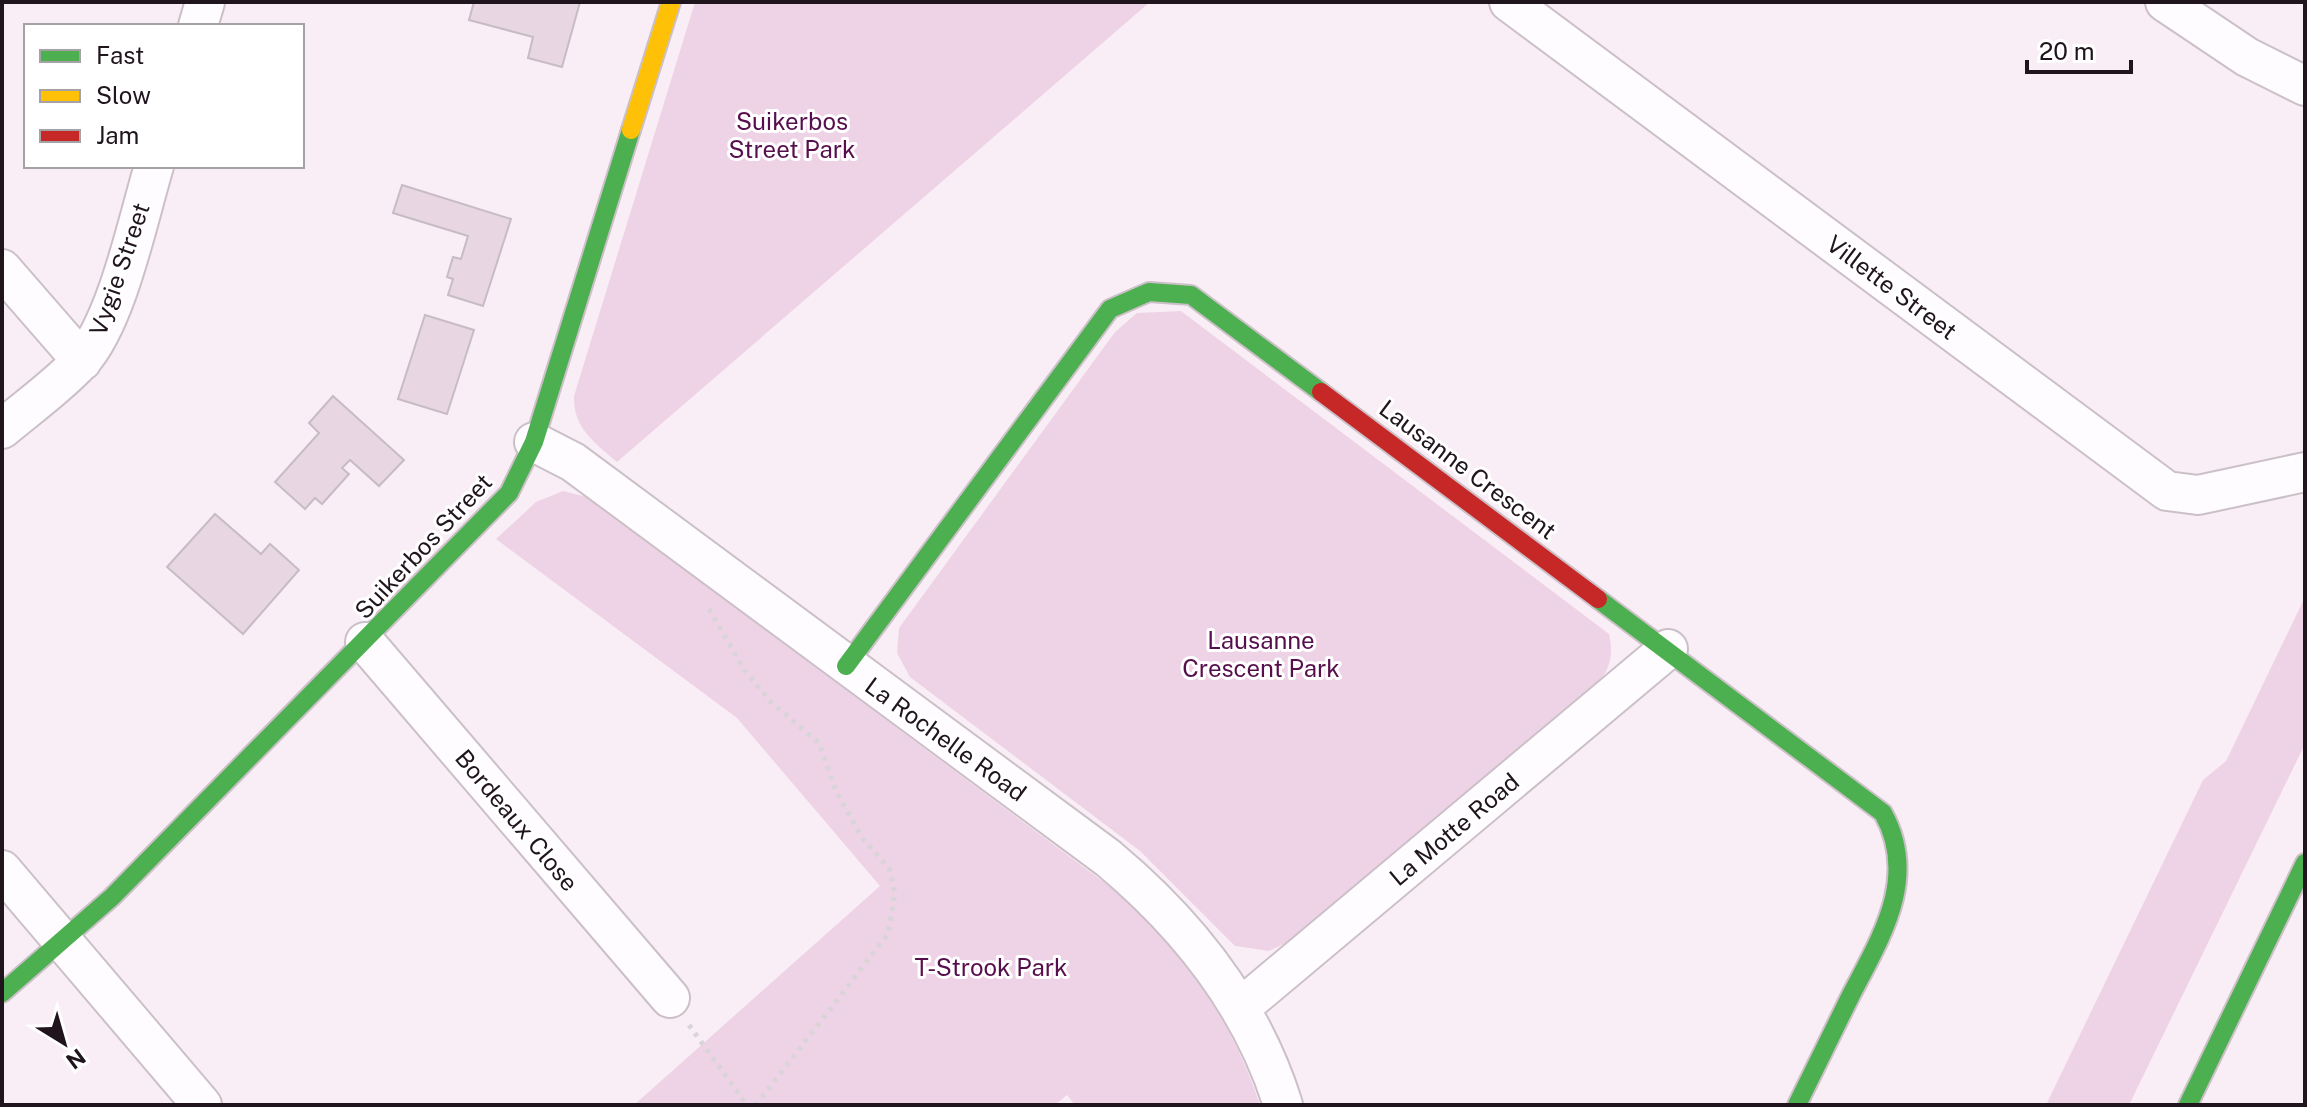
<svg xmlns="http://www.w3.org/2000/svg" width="2307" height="1107" font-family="'Public Sans',sans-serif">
	<rect width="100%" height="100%" fill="#faeef6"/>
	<path fill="#eed3e7" d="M695 2H1150L617 462C594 442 573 428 574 396Z
		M1181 311 1609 634C1614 656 1610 670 1595 687L1290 941 1269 951 1235 946 1140 851 910 677 897 653 899 628 1115 332 1137 313Z
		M563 491 587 497 1125 898C1187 958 1233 1023 1260 1105H1075L1067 1095 1055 1105H634L880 886 737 718 496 539 536 502Z
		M2305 597V744L2129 1105H2046L2203 780 2226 761Z"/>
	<path fill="#e8d6e3" stroke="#c7bcc4" stroke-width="2" d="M474 2H580L562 67 528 58 533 37 469 20Z
		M402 185 511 219 483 306 448 295 453 279 447 277 453 257 461 259 468 236 393 213Z
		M425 315 474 330 447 414 398 399Z
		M333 396 404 460 379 486 350 460 342 468 349 474 322 504 315 498 305 509 275 482 319 433 309 423Z
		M215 514 261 554 270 544 299 570 243 634 167 567Z"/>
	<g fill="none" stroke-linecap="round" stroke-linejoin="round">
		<g stroke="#ccc0c8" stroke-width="42">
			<path id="street" d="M1509 2 2167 491 2198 495 2305 472
				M2165 2 2247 57 2305 86
				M198 26 205 2
				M2 269 82 361
				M2 429C28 407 58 386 81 361 117 322 138 219 154 166
				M534 442 573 462 1108 858C1187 924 1252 1005 1283 1105
				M365 642 670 998
				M2 870 202 1105
				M1240 1008 1668 649"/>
		</g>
		<g stroke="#ccc0c8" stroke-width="22">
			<path id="fast" d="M1598 599 1883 813C1919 878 1881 937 1851 995 1833 1032 1815 1068 1797 1105
				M846 666 1110 309 1149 292 1191 295 1321 392
				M2 993 112 897 509 493 534 442 631 130
				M2188 1105 2305 863"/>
		</g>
		<g stroke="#ccc0c8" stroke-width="22">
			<path id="slow" d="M631 130 671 2"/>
		</g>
		<g stroke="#ccc0c8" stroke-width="22">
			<path id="jam" d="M1321 392 1598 599"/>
		</g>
		<path stroke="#d8d4d7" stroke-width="5" stroke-dasharray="4 6" stroke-linecap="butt" d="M709 609 745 671 771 702 819 743 836 791 862 838 889 868 895 893 888 934 756 1105
			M689 1025 747 1105"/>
		<use href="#street" stroke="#fefcfe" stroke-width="38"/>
		<use href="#fast" stroke="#4caf50" stroke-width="18"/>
		<use href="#slow" stroke="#ffc107" stroke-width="18"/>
		<use href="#jam" stroke="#c62828" stroke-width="18"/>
	</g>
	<g text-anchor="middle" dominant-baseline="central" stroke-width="6" stroke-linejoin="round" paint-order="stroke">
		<g font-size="24" fill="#570e4c" stroke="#fff">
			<text x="792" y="121">Suikerbos<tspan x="792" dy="28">Street Park</tspan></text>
			<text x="1261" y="640">Lausanne<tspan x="1261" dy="28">Crescent Park</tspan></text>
			<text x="991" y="967">T-Strook Park</text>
		</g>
		<g font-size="24" fill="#20141d" stroke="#fff">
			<text transform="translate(119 269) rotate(-71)">Vygie Street</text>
			<text transform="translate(1892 287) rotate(37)">Villette Street</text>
			<text transform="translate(1468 469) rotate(37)">Lausanne Crescent</text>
			<text transform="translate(423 546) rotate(-47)">Suikerbos Street</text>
			<text transform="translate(946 739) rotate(36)">La Rochelle Road</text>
			<text transform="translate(517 820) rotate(50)">Bordeaux Close</text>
			<text transform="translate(1454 829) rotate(-40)">La Motte Road</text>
		</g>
	</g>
	<rect width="2307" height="1107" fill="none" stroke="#20141d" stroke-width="8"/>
	<rect x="24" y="24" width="280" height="144" fill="#ffffff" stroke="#a6a1a5" stroke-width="2"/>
	<rect x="40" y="50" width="40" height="12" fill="#4caf50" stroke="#a6a1a5" stroke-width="2"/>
	<text x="96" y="64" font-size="24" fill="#20141d">Fast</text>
	<rect x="40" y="90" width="40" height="12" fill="#ffc107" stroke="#a6a1a5" stroke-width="2"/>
	<text x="96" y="104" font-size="24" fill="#20141d">Slow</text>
	<rect x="40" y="130" width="40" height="12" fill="#c62828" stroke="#a6a1a5" stroke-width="2"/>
	<text x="96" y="144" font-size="24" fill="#20141d">Jam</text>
	<g transform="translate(64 1043) rotate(143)" stroke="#ffffff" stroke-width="6" paint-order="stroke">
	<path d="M0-6L14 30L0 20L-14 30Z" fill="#20141d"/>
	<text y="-12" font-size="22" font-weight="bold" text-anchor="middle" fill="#20141d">N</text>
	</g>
	<path d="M2027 60v12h104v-12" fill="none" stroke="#20141d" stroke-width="4"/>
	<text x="2039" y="60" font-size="24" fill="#20141d" stroke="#ffffff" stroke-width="6" paint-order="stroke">20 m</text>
</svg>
